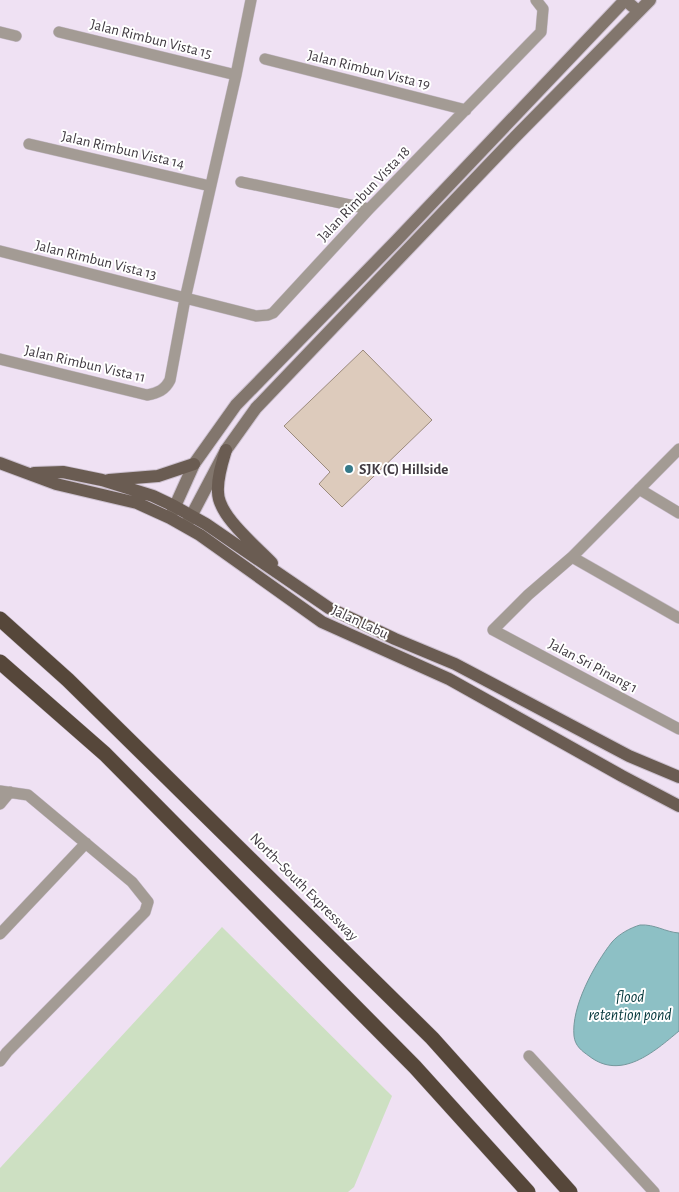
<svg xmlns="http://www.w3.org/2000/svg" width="679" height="1192" font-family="'Alegreya Sans',sans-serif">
	<rect width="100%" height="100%" fill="#efe1f3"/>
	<path fill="#cde0c2" d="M222 927 392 1096 354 1187 348 1192H0V1168Z"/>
	<path fill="#8dc0c5" stroke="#76989d" d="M640 925C655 924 665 932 679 933V1031C654 1052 621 1081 589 1056 582 1051 575 1046 574 1036 571 1007 594 965 612 942 619 934 630 928 640 925Z"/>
	<path fill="#ddcbbc" stroke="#9c8b7d" d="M363 350 432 420 342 507 319 484 330 472 284 426Z"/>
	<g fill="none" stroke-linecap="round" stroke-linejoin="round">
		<g stroke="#ccc0cf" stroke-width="12">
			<path id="street" d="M0 32 16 36
				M59 32 236 75
				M265 59 466 110
				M29 144 210 186
				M241 182 369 209
				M0 251 256 316 268 315 273 313 369 209 541 32 543 9 536 0
				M0 359 147 395C158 393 165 390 170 380L185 299 236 75 251 0
				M679 449 572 557 679 618
				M639 489 679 513
				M572 557 528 595 493 630 679 729
				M0 791 28 795 132 882 148 902 145 912 7 1052 0 1061
				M0 804 10 792
				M0 934 86 843
				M529 1056 654 1192"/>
		</g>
		<g stroke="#ccc0cf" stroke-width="14">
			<path id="secondary" d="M171 515 194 464 236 405 396 241 625 0 638 11
				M187 524 226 450 256 408 515 137 650 0"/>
		</g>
		<g stroke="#ccc0cf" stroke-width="14">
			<path id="primary" d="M226 450C222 463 217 478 218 492 218 516 256 546 272 563
				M0 463 56 484 137 503 170 518 200 535 322 622 449 679 622 776 679 806
				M34 473 63 472 102 480 153 496 174 506 206 524 329 608 395 639 455 664 629 756 679 777
				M109 480 158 476 194 464"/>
		</g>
		<g stroke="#ccc0cf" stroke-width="16">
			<path id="highway" d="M0 619 68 680 432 1038 570 1192
				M0 662 105 754 415 1067 528 1192"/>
		</g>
		<use href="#street" stroke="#a39b94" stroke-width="11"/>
		<use href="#secondary" stroke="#82766d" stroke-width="12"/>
		<use href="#primary" stroke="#6a5c52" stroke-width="12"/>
		<use href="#highway" stroke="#56473a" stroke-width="15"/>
	</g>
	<circle fill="#367a89" stroke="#fff" stroke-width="2" cx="349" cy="469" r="5"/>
	<g text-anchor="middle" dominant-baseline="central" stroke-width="4" stroke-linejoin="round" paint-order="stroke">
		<g font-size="15" fill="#403a41" stroke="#fff">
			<text transform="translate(151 39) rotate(14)">Jalan Rimbun Vista 15</text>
			<text transform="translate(369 70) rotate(14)">Jalan Rimbun Vista 19</text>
			<text transform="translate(123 150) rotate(13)">Jalan Rimbun Vista 14</text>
			<text transform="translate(364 194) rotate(-46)">Jalan Rimbun Vista 18</text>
			<text transform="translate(96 260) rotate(14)">Jalan Rimbun Vista 13</text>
			<text transform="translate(85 364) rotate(13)">Jalan Rimbun Vista 11</text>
			<text transform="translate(360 622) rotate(25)">Jalan Labu</text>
			<text transform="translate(593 666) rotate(28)">Jalan Sri Pinang 1</text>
			<text transform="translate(304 887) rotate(45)">North–South Expressway</text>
		</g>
		<g font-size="15" font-weight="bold" fill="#403a41" stroke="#fff" text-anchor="start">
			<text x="359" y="469">SJK (C) Hillside</text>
		</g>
		<g font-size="16" font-style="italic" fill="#013539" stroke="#fff">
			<text x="630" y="997">flood<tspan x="630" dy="18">retention pond</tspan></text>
		</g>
	</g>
</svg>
